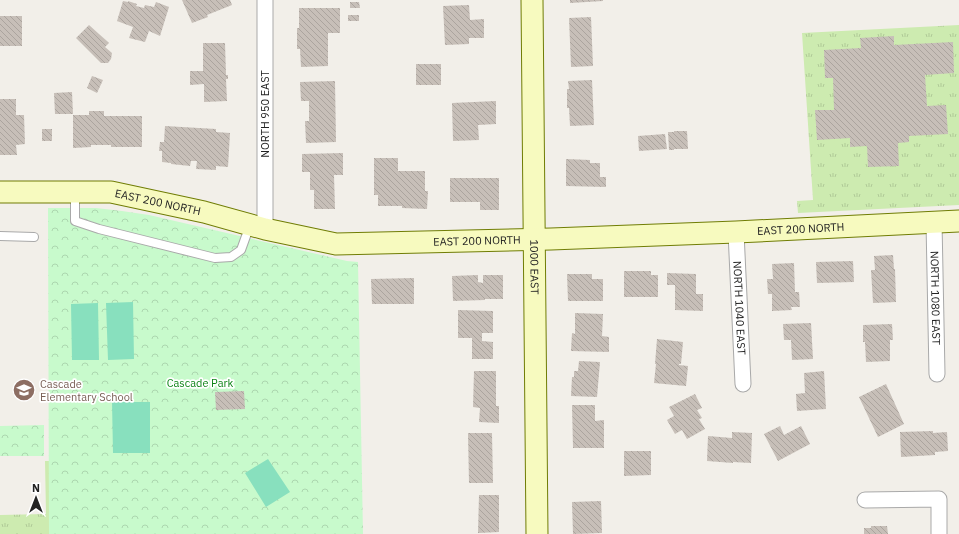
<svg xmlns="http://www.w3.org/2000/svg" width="959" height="534" font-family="'IBM Plex Sans',sans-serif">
	<defs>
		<pattern id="grass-tufts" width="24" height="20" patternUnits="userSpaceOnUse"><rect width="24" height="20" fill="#cdebb0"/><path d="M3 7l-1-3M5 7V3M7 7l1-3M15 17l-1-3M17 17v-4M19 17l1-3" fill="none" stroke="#b0c997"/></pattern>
		<pattern id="park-crowns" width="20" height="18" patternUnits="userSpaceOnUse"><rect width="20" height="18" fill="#c8facc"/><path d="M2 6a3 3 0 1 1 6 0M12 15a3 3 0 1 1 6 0" fill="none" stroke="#acd6af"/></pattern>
		<pattern id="building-back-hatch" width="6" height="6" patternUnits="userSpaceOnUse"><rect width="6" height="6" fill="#c7bfb8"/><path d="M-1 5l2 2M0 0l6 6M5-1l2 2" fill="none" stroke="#aba49e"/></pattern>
	</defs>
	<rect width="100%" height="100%" fill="#f2efe9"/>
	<path fill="url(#grass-tufts)" d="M959 25V205L798 213 797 201 813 200 802 33Z
		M45 461H51L52 534H0V515L46 514Z"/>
	<path fill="url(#park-crowns)" d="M48 208H96L122 211 149 215 347 261 358 262 363 534H49Z
		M44 425V456H0V426Z"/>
	<path fill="#88e0be" d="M133 302 134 359 108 360 106 303Z
		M98 303 99 360H72L71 304Z
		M112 402H150V453H113Z
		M268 459 290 492 266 507 245 473Z"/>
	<path fill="url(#building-back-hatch)" d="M182 0H230L232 5 207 15 208 17 192 23Z
		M570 0H603V1L570 3Z
		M123 1 128 2V1L137 4 136 6 144 8 145 5 154 7 156 2 169 7 160 36 149 31 145 42 129 38 133 27 117 21Z
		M350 2H359L360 8H350Z
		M469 5 470 20 484 19V38H469V44L445 45 443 6Z
		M299 8H340V33H328V66L301 67 300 49H297V28H299Z
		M348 15H359V21H348Z
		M0 16H22V46H0Z
		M591 17 593 66 571 67 569 18Z
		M89 25 109 43 105 47 112 53 111 59 108 63H101L76 38Z
		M894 36V45L953 42 954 73 925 75 927 106 946 105 948 134 909 136V142L898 143 899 166 868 167 867 146 850 147V138L817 140 815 110H834L833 78H825L824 50 861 48 860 38Z
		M203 43H225L226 75H228V79H226L227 101 204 102V84L190 85V71H203Z
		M416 64H441V85H416Z
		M92 76 103 80 97 93 87 88Z
		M592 80 594 125 570 126 569 108H567V89H569L568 81Z
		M335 81 336 142 306 143 305 121H309V101H301L300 82Z
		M72 92 73 114H55L54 93Z
		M0 99H16V115H24L25 144 16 145 17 155H0Z
		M496 101V124L478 125 479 140 453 141 452 103Z
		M89 111H104V116H142V147H111V145H91V147L73 148V115H89Z
		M165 126 216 129V132L230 133 228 167 216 166V170L196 169 197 161H191L190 166 171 164V163L162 162V151H159L160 142H164Z
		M42 129H52V141H42Z
		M674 131H687L688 149H674V150H669L668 132H674Z
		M665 134 667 149 639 151 638 136Z
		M343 153V175H334L335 209H314V190H310V172H302V154Z
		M374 158H398V171H425V191H428L427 209 402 208V206H378V195H374Z
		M566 159 590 160V163H600V177H606V187L566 186Z
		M450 178H499V210H480V202H450Z
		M893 255 894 269H895L896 302 873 303 871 270H875L874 256Z
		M853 261 854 282 817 283 816 262Z
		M794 263 795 292H799L800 307H791L792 310 772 311V294H768L767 279H773L772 264Z
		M624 271H651V275H658V297H624Z
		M667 273 696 274V294H703V311L675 310V285H667Z
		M567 274H592V279H603V301H568Z
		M478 275V282L483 283V275H503V299H485V300L453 301 452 276Z
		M414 278V304H372L371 279Z
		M458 310 493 311V333H482V341L493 342V359H472V338H458Z
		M575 313 603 314 602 336 609 337V352L571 351 572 333 575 334Z
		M811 323 813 359 792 360 791 340H784L783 324Z
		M892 324 893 340H890V361L866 362 865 342H863V325Z
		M657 339 683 342 681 364H679V365L688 366 686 386 654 383 656 364H655Z
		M579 361 600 362 597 397 571 396 572 377H574V371H578Z
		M474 371H496V406H499V423L479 422 480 408 473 407Z
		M824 371 826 409 797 411 796 394 805 393 804 373Z
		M886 384 904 424 878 437 859 397Z
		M244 391 245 409 216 410 215 392Z
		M695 394 702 408 697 410 702 418 699 419 705 429 687 439 682 430 675 434 667 420 674 416 669 407Z
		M572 405H595V421L604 420V448H573Z
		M780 426 784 435 801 426 810 444 778 461 764 434Z
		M933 431V433L947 432 948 451 935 452V455L901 457 900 432Z
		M732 432 752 433 751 463 733 462V463L707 461 708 436 732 438Z
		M468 433H492L493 483H469Z
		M624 451H651V475L624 476Z
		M479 495H499V532L478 533Z
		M601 501 602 533 573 534 572 502Z
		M871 526H887L888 534H864V528H871Z"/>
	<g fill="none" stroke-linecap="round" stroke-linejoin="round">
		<g stroke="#a9a9a9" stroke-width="10">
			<path id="lane" d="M75 192V221L99 229 215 258 231 257 241 250 250 225
				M0 236 34 237"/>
		</g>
		<g stroke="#a9a9a9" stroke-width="17">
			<g id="street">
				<path d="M265 0V229"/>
				<path id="s1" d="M934 222 937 374"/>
				<path id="s2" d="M736 232 743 384"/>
				<path d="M865 500 939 499V534"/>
			</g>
		</g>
		<g stroke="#707d05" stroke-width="23">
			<g id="secondary">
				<path id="s3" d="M532 0 537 534"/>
				<path id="s4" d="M0 192H111L204 212 265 229 336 244 551 239 736 232 959 221"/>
			</g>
		</g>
		<use href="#lane" stroke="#fff" stroke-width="8"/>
		<use href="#street" stroke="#fff" stroke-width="15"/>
		<use href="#secondary" stroke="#f7fabf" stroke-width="21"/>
	</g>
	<defs>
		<g id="school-disc" transform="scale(1.15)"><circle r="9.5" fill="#8d6e63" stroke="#fff"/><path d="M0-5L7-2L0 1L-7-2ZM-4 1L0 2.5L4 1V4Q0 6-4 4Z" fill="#fff"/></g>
	</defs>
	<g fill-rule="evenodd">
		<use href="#school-disc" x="24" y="390"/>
	</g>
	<g text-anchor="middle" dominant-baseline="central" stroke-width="3.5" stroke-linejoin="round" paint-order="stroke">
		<g font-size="11" fill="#222" stroke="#fff">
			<text transform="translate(265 114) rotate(-90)">NORTH 950 EAST</text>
			<text stroke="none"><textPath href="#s4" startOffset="159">EAST 200 NORTH</textPath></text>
			<text stroke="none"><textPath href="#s4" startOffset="807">EAST 200 NORTH</textPath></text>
			<text stroke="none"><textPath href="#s4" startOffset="483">EAST 200 NORTH</textPath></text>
			<text stroke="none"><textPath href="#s3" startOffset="267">1000 EAST</textPath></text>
			<text stroke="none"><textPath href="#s1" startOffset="76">NORTH 1080 EAST</textPath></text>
			<text stroke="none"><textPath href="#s2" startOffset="76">NORTH 1040 EAST</textPath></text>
		</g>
		<g font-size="11" fill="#0c8416" stroke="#fff">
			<text x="200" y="383">Cascade Park</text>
		</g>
		<g font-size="11" fill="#785e54" stroke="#fff" text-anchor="start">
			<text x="40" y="384">Cascade<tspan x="40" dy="13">Elementary School</tspan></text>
		</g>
	</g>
	<g transform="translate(36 498)" stroke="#ffffff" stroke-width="3" paint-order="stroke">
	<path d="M0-3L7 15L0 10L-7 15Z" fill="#222222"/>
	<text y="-6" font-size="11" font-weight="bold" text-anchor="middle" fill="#222222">N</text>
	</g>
</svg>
